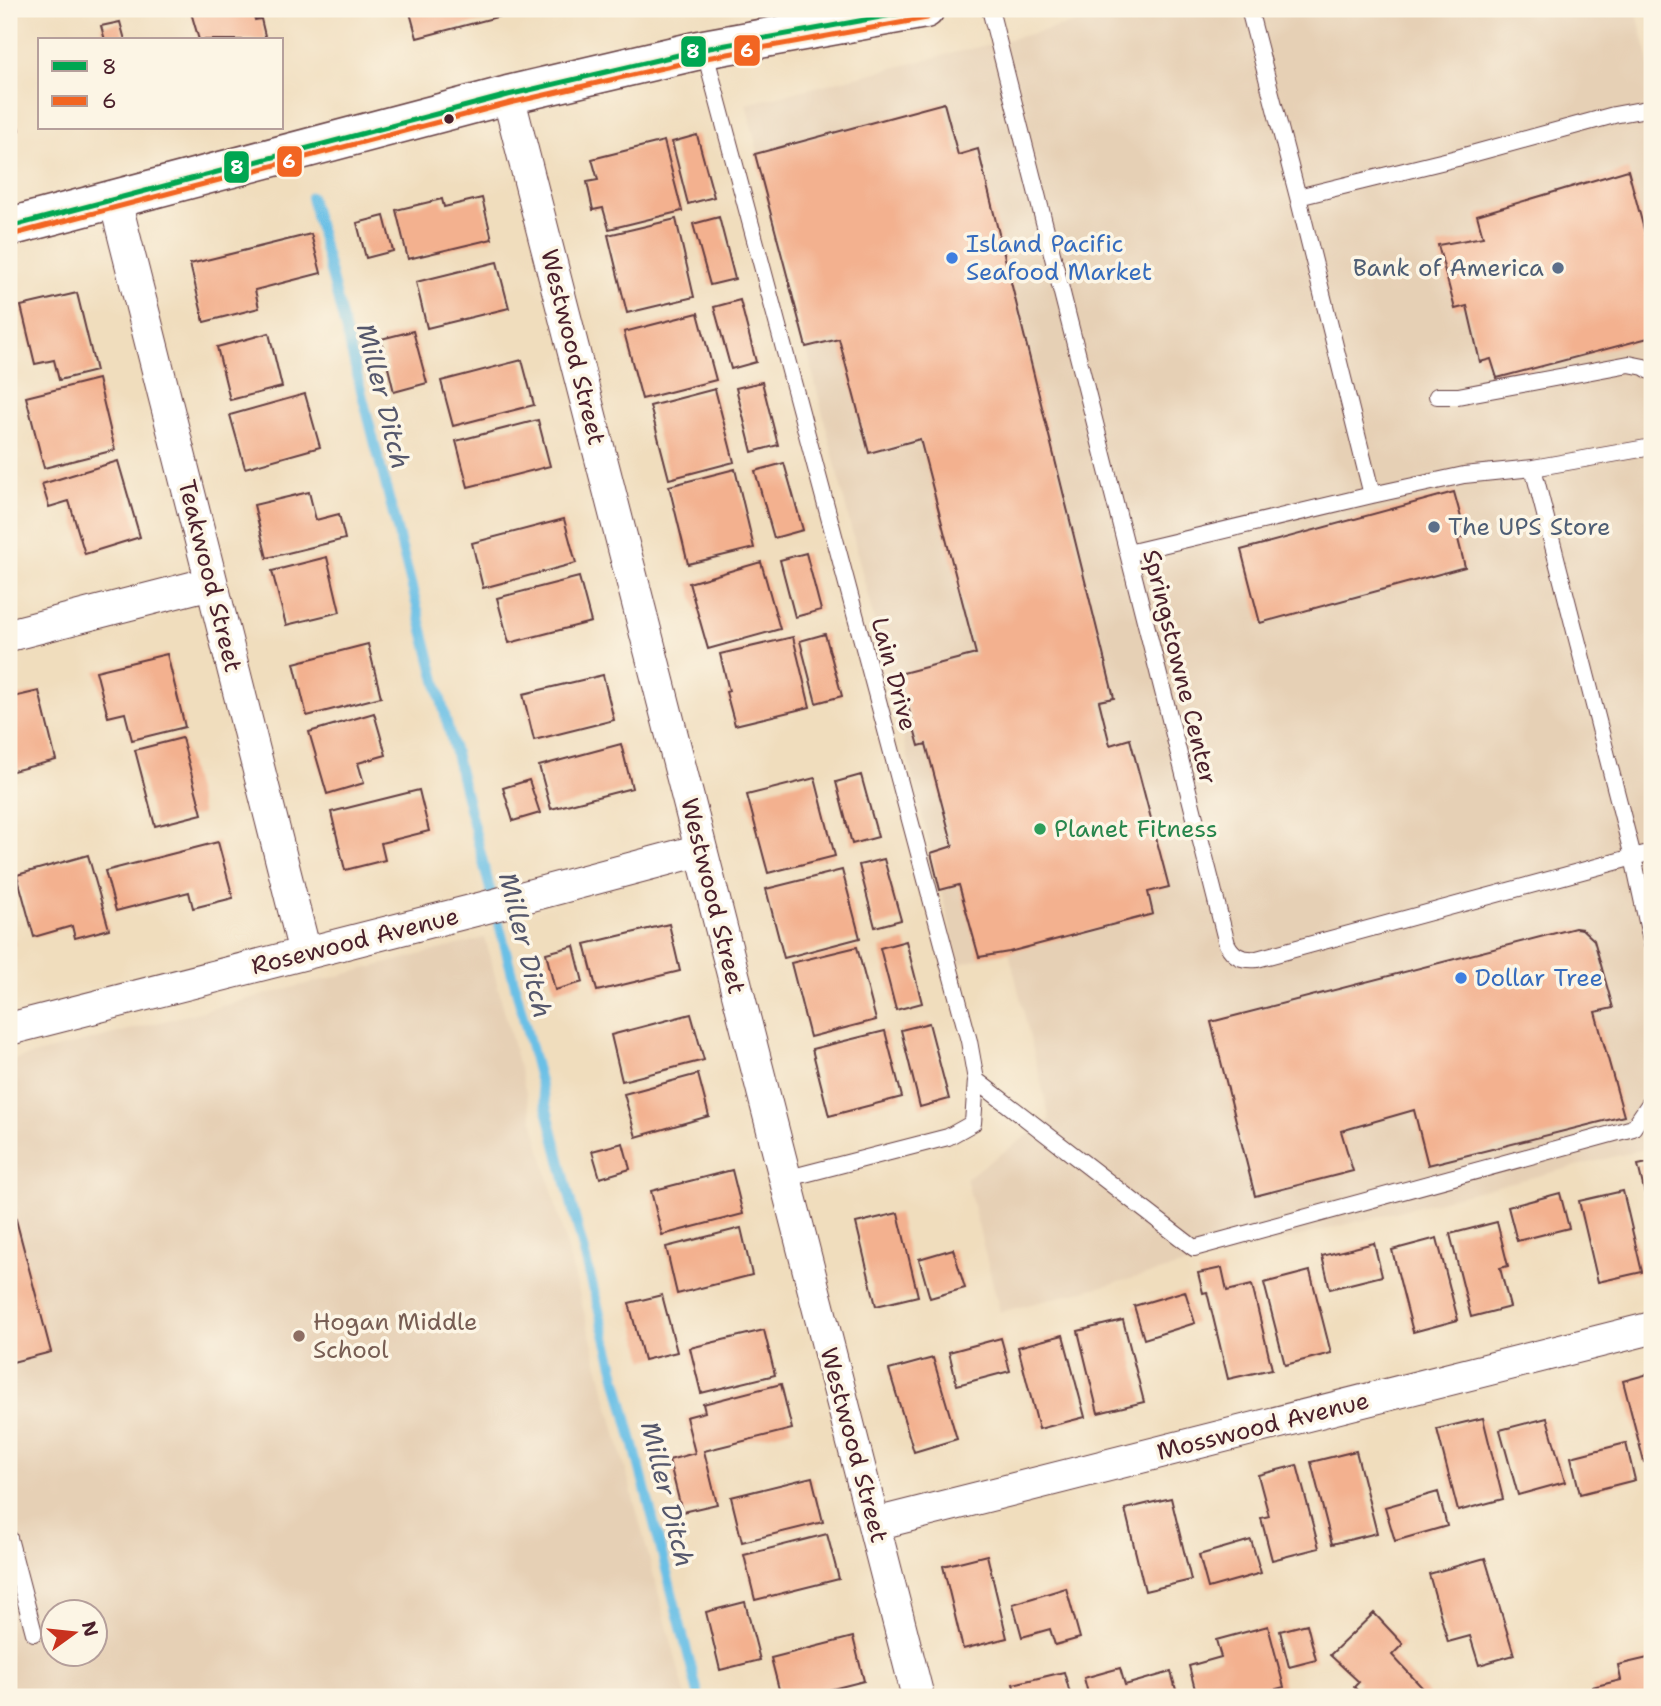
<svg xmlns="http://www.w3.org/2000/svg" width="1661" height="1706" font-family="'Shantell Sans',sans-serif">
	<rect width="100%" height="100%" fill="#fcf5e5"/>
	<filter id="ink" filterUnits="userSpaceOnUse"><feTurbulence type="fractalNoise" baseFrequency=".0143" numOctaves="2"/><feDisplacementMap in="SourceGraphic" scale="14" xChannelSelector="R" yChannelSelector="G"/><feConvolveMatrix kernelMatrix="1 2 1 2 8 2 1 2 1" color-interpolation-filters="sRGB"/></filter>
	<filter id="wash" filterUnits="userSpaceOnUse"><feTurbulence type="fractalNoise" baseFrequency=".00686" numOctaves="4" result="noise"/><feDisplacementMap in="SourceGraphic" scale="28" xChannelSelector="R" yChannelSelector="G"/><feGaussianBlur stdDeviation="1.57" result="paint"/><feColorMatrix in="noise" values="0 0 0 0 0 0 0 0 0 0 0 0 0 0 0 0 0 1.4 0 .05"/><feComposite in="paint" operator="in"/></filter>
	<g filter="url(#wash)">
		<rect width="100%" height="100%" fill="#f0ddbd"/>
		<path fill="#e6d0b5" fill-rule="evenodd" d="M1132 9H1636L1652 74V1147L1000 1312 966 1178 1050 1120 1009 952 959 964 746 104Z
			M485 938 686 1697H9V1061ZM52 1612H94V1654H52Z"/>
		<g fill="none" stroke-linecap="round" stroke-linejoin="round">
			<path stroke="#6ac0e6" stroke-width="10" d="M311 197 699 1697"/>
		</g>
		<g id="blocks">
			<path fill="#f3b18f" d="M190 9H252L255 20 261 19 266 40H199Z
				M409 9H524V10L417 38Z
				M120 22 125 40H105L101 26Z
				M10 92 19 130 9 133V93Z
				M944 103 958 155 978 149 1114 698 1099 701 1110 745 1130 739 1169 887 1148 892 1153 914 1009 952 979 957 959 885 940 890 931 853 953 846 926 744 919 746 899 674 976 654 920 439 869 453 839 339 806 347 755 154Z
				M697 135 714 197 688 204 672 142Z
				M664 141 682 211 609 229 603 208 593 210 587 182 598 180 592 159Z
				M1628 170 1652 259V337L1497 378 1491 359 1480 362 1467 306 1455 309 1438 245 1483 237 1477 215Z
				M482 198 492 239 408 259 396 210 442 199 444 207Z
				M384 216 393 251 366 258 357 223Z
				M719 217 735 279 710 285 693 224Z
				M676 219 694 297 627 313 608 235Z
				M311 234 321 273 255 290 259 308 204 322 190 264Z
				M497 262 509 308 427 328 416 282Z
				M77 293 96 371 59 380 54 360 35 364 21 306Z
				M740 300 756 362 731 369 714 307Z
				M698 313 716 380 642 399 624 332Z
				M413 331 427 383 394 392 381 339Z
				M269 333 282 387 230 400 217 347Z
				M522 360 534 405 453 426 441 381Z
				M98 379 115 450 44 468 26 397Z
				M762 382 778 445 752 452 736 388Z
				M715 389 734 462 669 479 650 406Z
				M305 394 320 447 245 468 230 415Z
				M538 420 550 466 468 487 456 441Z
				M118 461 140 537 85 554 69 501 49 507 42 484Z
				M784 463 803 530 774 538 755 471Z
				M735 469 754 548 688 564 669 486Z
				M309 492 316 520 339 514 345 539 267 558 254 505Z
				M1454 492 1466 536 1458 539 1465 567 1260 623 1241 550Z
				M564 519 576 563 483 588 472 543Z
				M806 553 821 610 795 617 780 560Z
				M327 557 340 612 286 625 272 571Z
				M761 562 780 629 708 649 689 583Z
				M579 577 591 622 509 643 497 598Z
				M825 634 842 696 816 703 800 641Z
				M793 637 810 707 735 725 726 692 729 691 720 654Z
				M368 644 381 697 307 716 294 663Z
				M167 654 185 727 132 740 125 713 108 717 96 671Z
				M603 675 614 720 534 740 523 694Z
				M39 691 56 760 9 772V698Z
				M374 713 386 755 358 763 364 783 327 794 309 732Z
				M182 738 202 814 155 826 135 750Z
				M621 744 632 788 551 809 539 766Z
				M861 775 878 837 852 844 836 782Z
				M815 778 835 856 768 873 747 795Z
				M529 780 540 813 513 821 503 788Z
				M419 790 429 831 381 843 385 860 345 870 331 812Z
				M218 842 233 898 193 908 189 892 116 911 105 871Z
				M88 855 109 929 75 938 72 926 34 937 17 875Z
				M884 859 901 920 875 927 859 865Z
				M842 870 860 938 784 958 766 889Z
				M9 923 15 945 9 946Z
				M669 924 680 971 597 991 585 944Z
				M1575 928 1582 929 1594 940 1613 1008 1595 1012 1624 1116 1428 1165 1414 1110 1341 1131 1353 1171 1255 1196 1211 1022Z
				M906 941 922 1003 896 1010 880 948Z
				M574 946 583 982 555 990 546 953Z
				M857 947 876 1020 810 1037 791 963Z
				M691 1014 704 1060 622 1081 611 1035Z
				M929 1023 949 1099 920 1107 901 1030Z
				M885 1031 902 1097 829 1116 812 1049Z
				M698 1074 709 1116 636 1137 624 1094Z
				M623 1143 630 1169 600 1178 592 1151Z
				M1652 1162V1219H1651L1638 1165Z
				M732 1170 743 1214 662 1235 651 1191Z
				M1623 1191 1642 1272 1598 1282 1579 1201Z
				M9 1193 51 1352 9 1363Z
				M1560 1193 1569 1228 1517 1241 1508 1207Z
				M898 1213 918 1296 876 1306 856 1223Z
				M1497 1222 1508 1266 1500 1268 1510 1307 1471 1317 1450 1234Z
				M741 1228 752 1275 677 1294 666 1247Z
				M1437 1238 1458 1320 1413 1332 1392 1250Z
				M1374 1243 1382 1276 1330 1289 1322 1256Z
				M953 1249 965 1288 930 1298 919 1259Z
				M1222 1268 1227 1291 1252 1285 1272 1369 1228 1379 1207 1292 1203 1293 1198 1273Z
				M1310 1271 1331 1353 1285 1365 1264 1283Z
				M1185 1291 1195 1323 1144 1339 1134 1306Z
				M662 1295 677 1352 644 1360 629 1303Z
				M1123 1320 1144 1402 1098 1413 1078 1331Z
				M764 1330 775 1375 701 1393 690 1348Z
				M1063 1335 1085 1417 1039 1429 1018 1347Z
				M1001 1338 1010 1371 957 1385 949 1352Z
				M933 1358 957 1439 914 1452 889 1370Z
				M1652 1373V1460L1644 1462 1623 1381Z
				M781 1384 792 1429 704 1451 717 1504 682 1512 669 1460 695 1453 686 1417 705 1412 703 1404Z
				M1483 1418 1503 1499 1458 1511 1437 1429Z
				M1547 1418 1565 1482 1518 1495 1500 1430Z
				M1626 1443 1635 1480 1580 1494 1571 1457Z
				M1356 1451 1377 1533 1332 1544 1311 1462Z
				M1297 1465 1319 1548 1272 1560 1261 1518 1269 1516 1258 1475Z
				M812 1477 823 1522 742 1542 731 1497Z
				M1438 1492 1447 1526 1395 1541 1385 1507Z
				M1171 1498 1191 1580 1145 1591 1125 1509Z
				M827 1534 839 1579 755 1600 744 1555Z
				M1251 1540 1261 1573 1208 1588 1199 1555Z
				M987 1555 1007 1638 963 1649 943 1566Z
				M1485 1558 1514 1655 1479 1665 1470 1636 1448 1642 1429 1574Z
				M1066 1588 1080 1638 1055 1645 1050 1629 1022 1637 1013 1604Z
				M745 1602 760 1660 720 1670 706 1612Z
				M1374 1613 1403 1644 1392 1655 1431 1697H1364L1354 1687 1359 1682 1330 1655Z
				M1307 1624 1316 1660 1289 1667 1280 1631Z
				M1268 1626 1284 1687 1246 1697H1197L1189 1666 1221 1657 1216 1640Z
				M853 1637 864 1681 801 1697H781L771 1658Z
				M1652 1657V1697H1595L1592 1687 1621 1680 1618 1665Z
				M1120 1668 1125 1685 1171 1672 1178 1697H1089L1084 1678Z
				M1064 1672 1071 1697H1017L1013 1684Z"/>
		</g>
	</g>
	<g filter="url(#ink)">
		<use href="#blocks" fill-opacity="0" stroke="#633c41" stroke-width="2"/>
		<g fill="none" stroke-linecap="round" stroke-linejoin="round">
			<g stroke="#633c41" stroke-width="18">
				<path id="lane" d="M990 9 1227 944C1234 957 1242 960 1257 959L1652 852
					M1249 9 1298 197 1372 495
					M704 49 969 1041 976 1080 973 1123 948 1137 785 1179
					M1298 197 1457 158 1614 115 1652 108
					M1437 396H1458L1629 364 1644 367 1652 372
					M1533 468 1633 857 1652 945
					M1128 553 1372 495 1464 475 1533 468 1652 447
					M976 1080 1194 1248 1633 1128 1652 1100
					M9 1538 34 1633"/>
			</g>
			<g stroke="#633c41" stroke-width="34">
				<path id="street" d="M508 95 918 1697
					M115 200 305 953
					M9 635 211 583
					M9 1029 483 908 701 850
					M875 1524 1652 1328"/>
			</g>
			<g stroke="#633c41" stroke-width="41">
				<path id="secondary" d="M9 227 508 95 704 49 925 9"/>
			</g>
			<use href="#lane" stroke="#fff" stroke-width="16"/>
			<use href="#street" stroke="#fff" stroke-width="32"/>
			<use href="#secondary" stroke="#fff" stroke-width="38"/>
			<g stroke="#fcf5e5" stroke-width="10">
				<path id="bus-1" d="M9 227 508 95 704 49 925 9"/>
			</g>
			<g stroke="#fcf5e5" stroke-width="10">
				<path id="bus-2" d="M11 235 510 103 706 58 927 18"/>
			</g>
			<use href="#bus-1" stroke="#00a651" stroke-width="5"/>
			<use href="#bus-2" stroke="#f26522" stroke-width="5"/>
		</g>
	</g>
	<circle fill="#4a1f2b" stroke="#fcf5e5" stroke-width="2.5" cx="449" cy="119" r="6"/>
	<g fill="#3f7fe0" stroke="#fcf5e5" stroke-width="2.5">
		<circle cx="952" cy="258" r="7"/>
		<circle cx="1461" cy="978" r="7"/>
	</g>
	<g fill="#5c6f8a" stroke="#fcf5e5" stroke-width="2.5">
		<circle cx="1558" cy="268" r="7"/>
		<circle cx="1434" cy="527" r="7"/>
	</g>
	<circle fill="#2e9e5b" stroke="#fcf5e5" stroke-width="2.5" cx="1040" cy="829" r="7"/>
	<circle fill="#8d6e63" stroke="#fcf5e5" stroke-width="2.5" cx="299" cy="1336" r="7"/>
	<g text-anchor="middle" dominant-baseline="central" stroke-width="7" stroke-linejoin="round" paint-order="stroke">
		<g font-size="24" fill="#366cbe" stroke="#fcf5e5" text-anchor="start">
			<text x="966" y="244">Island Pacific<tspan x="966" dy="28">Seafood Market</tspan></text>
			<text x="1475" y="978">Dollar Tree</text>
		</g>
		<g font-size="24" fill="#4e5e75" stroke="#fcf5e5" text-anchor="end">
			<text x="1544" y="268">Bank of America</text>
			<text x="1448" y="527" text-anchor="start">The UPS Store</text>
		</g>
		<g font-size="24" fill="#4a1f2b" stroke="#fcf5e5">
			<text transform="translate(573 347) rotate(76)">Westwood Street</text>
			<text transform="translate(210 576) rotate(76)">Teakwood Street</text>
			<text transform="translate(1180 667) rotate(76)">Springstowne Center</text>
			<text transform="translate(894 674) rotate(75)">Lain Drive</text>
			<text transform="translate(713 896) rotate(76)">Westwood Street</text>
			<text transform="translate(355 941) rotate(-14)">Rosewood Avenue</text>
			<text transform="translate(1263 1426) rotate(-14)">Mosswood Avenue</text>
			<text transform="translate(854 1445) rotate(75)">Westwood Street</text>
		</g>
		<g font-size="24" fill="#27864d" stroke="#fcf5e5" text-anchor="start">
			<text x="1054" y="829">Planet Fitness</text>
		</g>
		<g font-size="24" fill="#785e54" stroke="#fcf5e5" text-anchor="start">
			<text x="313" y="1322">Hogan Middle<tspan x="313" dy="28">School</tspan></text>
		</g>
		<g font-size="26" font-style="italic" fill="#55576c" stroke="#fcf5e5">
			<text transform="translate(384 396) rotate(76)">Miller Ditch</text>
			<text transform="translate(526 945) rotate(76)">Miller Ditch</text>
			<text transform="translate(668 1494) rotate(76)">Miller Ditch</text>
		</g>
	</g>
	<g stroke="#fcf5e5" stroke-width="2.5">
		<rect x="733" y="34" width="28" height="33" rx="7" fill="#f26522"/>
		<rect x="680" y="35" width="27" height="33" rx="7" fill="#00a651"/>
		<rect x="276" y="145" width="27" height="33" rx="7" fill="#f26522"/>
		<rect x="223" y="150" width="27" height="34" rx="7" fill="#00a651"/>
	</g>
	<g font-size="19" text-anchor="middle" font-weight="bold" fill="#fff">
		<text x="747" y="57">6</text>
		<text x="693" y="58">8</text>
		<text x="289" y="168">6</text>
		<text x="237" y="174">8</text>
	</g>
	<rect width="1661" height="1706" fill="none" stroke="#fcf5e5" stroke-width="35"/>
	<rect x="38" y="38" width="245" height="91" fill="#fcf5e5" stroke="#b59f9b" stroke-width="2"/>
	<rect x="52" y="61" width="35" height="10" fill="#00a651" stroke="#b59f9b" stroke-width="2"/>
	<text x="102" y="74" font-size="21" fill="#4a1f2b">8</text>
	<rect x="52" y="96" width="35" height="10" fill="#f26522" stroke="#b59f9b" stroke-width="2"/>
	<text x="102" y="108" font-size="21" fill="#4a1f2b">6</text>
	<g transform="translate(74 1633) rotate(75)"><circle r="33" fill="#fcf5e5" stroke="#b59f9b" stroke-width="2"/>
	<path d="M0-5L12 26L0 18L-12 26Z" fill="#c8321e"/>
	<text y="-10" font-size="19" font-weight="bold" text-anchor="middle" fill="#4a1f2b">N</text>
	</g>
</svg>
